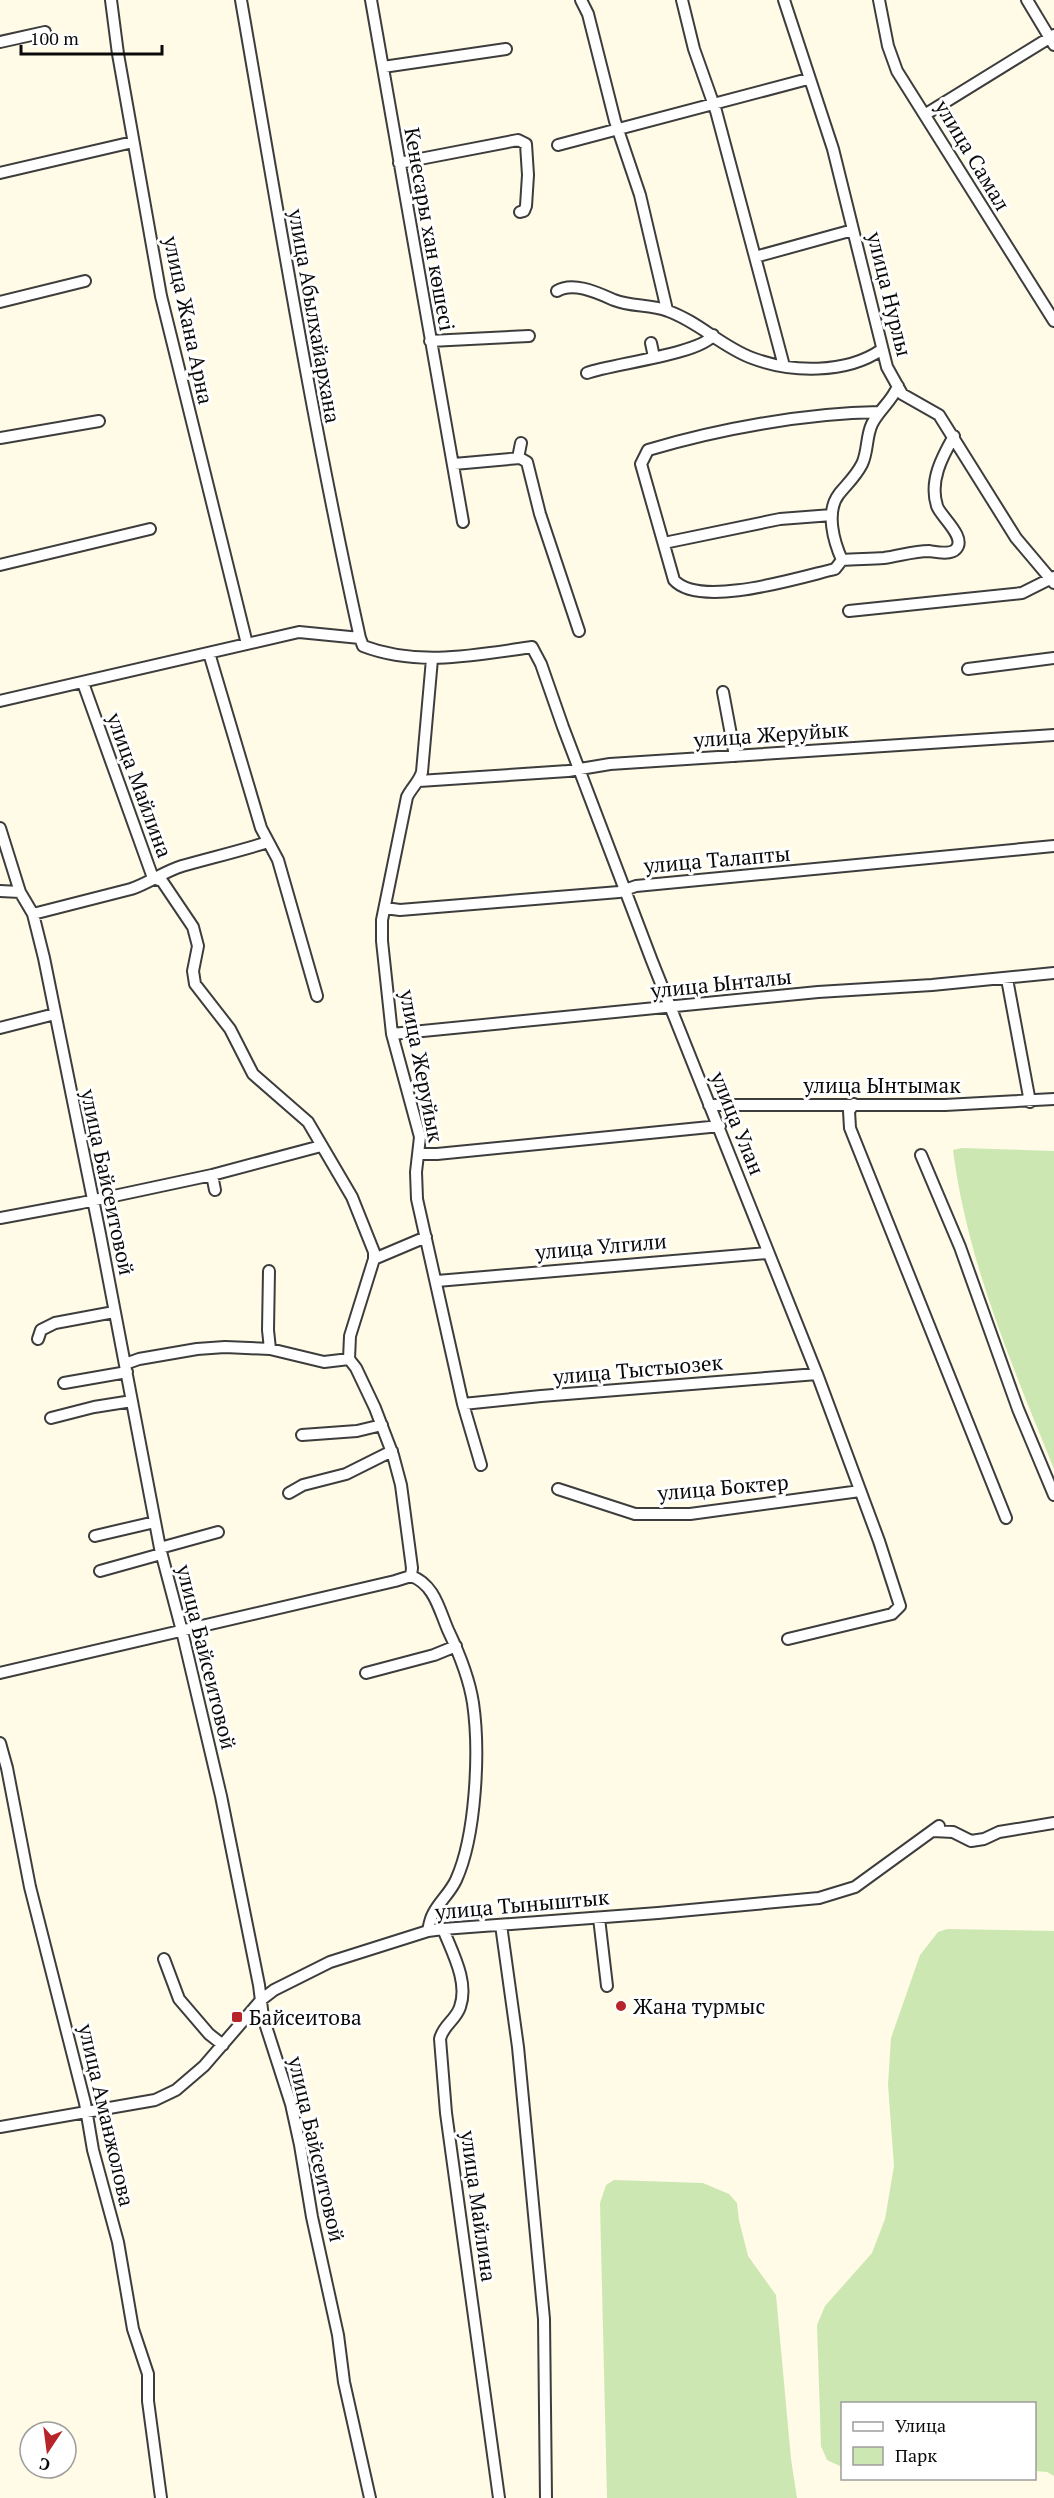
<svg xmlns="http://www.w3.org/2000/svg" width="1054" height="2498" font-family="'PT Serif',serif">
	<rect width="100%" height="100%" fill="#fffbe7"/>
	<path fill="#cde7b3" d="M961 1148 1054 1151V1469C1012 1365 967 1261 953 1150Z
		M947 1929 1054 1931V2476L1047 2472 1035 2471 1034 2404H842V2467L827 2460 821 2446 817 2325 825 2306 872 2253 885 2219 894 2166 888 2085 891 2038 920 1955 938 1932Z
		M614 2180 703 2183 729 2194 737 2203 739 2220 748 2256 776 2295 791 2459 797 2498H607L600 2203 606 2185Z"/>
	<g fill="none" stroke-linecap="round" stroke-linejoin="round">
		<g stroke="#3d3d3d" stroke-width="14">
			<path id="minor" d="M111 0 118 54 161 296 247 644
				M241 0C278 213 313 427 360 638
				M371 0 463 522
				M581 0 588 14 615 121 640 195 667 310
				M682 0 694 49 716 111 755 257 853 230
				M784 0 833 149 887 367 902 394 939 415 1016 538 1054 583
				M879 0 888 46 897 71 1054 321
				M1027 0 1054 45
				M0 42 45 32
				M383 67 506 49
				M926 114 1054 35
				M558 145 808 79
				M399 163 518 140 526 144 528 175 526 206 524 211 520 212
				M0 173 133 142
				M755 257 784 366
				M557 291C573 281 598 293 614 300 631 307 651 304 668 311 699 322 722 347 752 358 791 373 846 374 881 350
				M0 302 85 281
				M430 341 529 336
				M651 343 654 357
				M587 373C611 364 701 354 713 335
				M879 412C806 413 718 429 648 450L641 464 674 580C700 609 801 577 835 569L842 560C834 542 825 512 839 494 848 483 856 476 862 464 868 452 866 436 872 424 879 410 892 401 898 386
				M0 438 99 421
				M518 458 521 443
				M454 464 520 458 527 462 540 514 579 631
				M664 543 780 519 832 515
				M842 560C856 559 870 559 884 558 899 556 914 551 929 551 936 552 951 555 956 549 967 537 940 516 937 506 929 481 942 457 954 436
				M0 565 150 529
				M849 611 1022 593 1054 577
				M209 653 261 828 278 860 317 996
				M432 659 422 772C419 782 412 787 407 797L382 920V941L392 1034 420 1137 416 1172 417 1199 463 1404 481 1465
				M968 669 1054 658
				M83 683 153 878 162 881 193 927 198 946 193 971 195 984 230 1029 253 1074 308 1122 352 1197 374 1252V1259L350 1336 349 1359 356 1368 375 1408 393 1455 401 1485 412 1568 411 1576C434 1584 439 1609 448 1630 459 1653 469 1677 473 1703 480 1751 476 1836 456 1880 450 1893 439 1902 433 1914 430 1919 429 1926 428 1931
				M723 692 735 756
				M0 701 299 632 360 638 363 646C418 667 476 655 532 647L541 664 563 727 652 961 817 1374 879 1541 900 1606 892 1614 788 1639
				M419 781 568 771 610 764 1054 735
				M0 828 20 892 33 914 44 958 100 1234 160 1548 182 1631 221 1796 259 1985 263 2017 291 2104 300 2145 312 2217 338 2335 344 2382 370 2498
				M0 891 20 892
				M385 908 400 910 619 892 636 886 1054 846
				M33 914 131 889C149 883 163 872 182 866 210 858 240 851 268 842
				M1007 979 1030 1102
				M0 1028 55 1014
				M392 1034 818 992 932 985 1054 973
				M854 1104 849 1111 850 1128 1006 1518
				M709 1105H945L1054 1099
				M419 1154H437L720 1126
				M921 1155 960 1247 1018 1409 1054 1495
				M212 1175 215 1190
				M0 1218 81 1203 212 1175 321 1146
				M374 1259 426 1237
				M269 1271 268 1330 270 1349
				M437 1281 768 1253
				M38 1339 41 1330 55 1323 114 1312
				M125 1364 139 1359 197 1349 225 1347 270 1349 324 1362 349 1359
				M64 1383 127 1372
				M463 1404 541 1396 817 1374
				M51 1418 94 1407 132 1401
				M302 1435 357 1431 382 1425
				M558 1489 635 1514H690L860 1491
				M289 1493 303 1485 346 1474 392 1451
				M95 1536 155 1522
				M160 1548 218 1532
				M100 1571 161 1554
				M0 1673 395 1581 411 1576
				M366 1673 434 1655 456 1646
				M0 1743 7 1768 30 1887 85 2103 93 2150 118 2242 133 2329 148 2374V2401L161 2498
				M933 1831 953 1832 971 1841 984 1839 999 1832 1054 1823
				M599 1918 607 1986
				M501 1925 518 2047 544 2319 546 2498
				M443 1929C452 1952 469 1982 460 2007 456 2020 443 2025 440 2039L446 2113 499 2498
				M164 1959 179 1999 209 2034 223 2045
				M0 2127 155 2100 176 2090 204 2066 261 2000 274 1990 330 1962 428 1931 443 1929 658 1913 819 1898 855 1887 939 1826"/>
		</g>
		<use href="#minor" stroke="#fff" stroke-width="10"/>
	</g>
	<g fill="#b7252a" stroke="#fff" stroke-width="2">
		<circle cx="621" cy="2006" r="6"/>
		<rect x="231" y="2011" width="12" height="12" rx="3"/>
	</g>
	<g text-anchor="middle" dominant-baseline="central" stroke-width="6" stroke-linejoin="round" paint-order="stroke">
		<g font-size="21" fill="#0a0a0a" stroke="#fff">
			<text transform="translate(973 155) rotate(59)">улица Самал</text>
			<text transform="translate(430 229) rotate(80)">Кенесары хан көшесі</text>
			<text transform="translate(890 294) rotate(76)">улица Нурлы</text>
			<text transform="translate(315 316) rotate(80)">улица Абылхайархана</text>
			<text transform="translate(189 320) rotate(78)">улица Жана Арна</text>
			<text transform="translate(771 734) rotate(-4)">улица Жеруйык</text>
			<text transform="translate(140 785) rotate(70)">улица Майлина</text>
			<text transform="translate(717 859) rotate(-5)">улица Талапты</text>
			<text transform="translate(721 983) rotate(-6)">улица Ынталы</text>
			<text transform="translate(422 1066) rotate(79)">улица Жеруйык</text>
			<text x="882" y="1085">улица Ынтымак</text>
			<text transform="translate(738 1123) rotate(68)">улица Улан</text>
			<text transform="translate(108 1182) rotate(78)">улица Байсеитовой</text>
			<text transform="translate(601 1246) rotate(-5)">улица Улгили</text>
			<text transform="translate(638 1369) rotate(-5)">улица Тыстыозек</text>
			<text transform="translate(723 1487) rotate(-5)">улица Боктер</text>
			<text transform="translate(207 1657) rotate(76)">улица Байсеитовой</text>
			<text transform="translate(522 1904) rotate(-5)">улица Тыныштык</text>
			<text transform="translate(107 2115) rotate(77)">улица Аманжолова</text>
			<text transform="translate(317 2149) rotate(77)">улица Байсеитовой</text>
			<text transform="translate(479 2206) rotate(82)">улица Майлина</text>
		</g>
		<g font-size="21" fill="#0a0a0a" stroke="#fff" text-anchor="start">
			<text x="633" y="2006">Жана турмыс</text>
			<text x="249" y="2017">Байсеитова</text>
		</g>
	</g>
	<rect x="841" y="2402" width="195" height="78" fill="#ffffff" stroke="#9d9d9d" stroke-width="1.5"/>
	<rect x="853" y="2422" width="30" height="9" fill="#ffffff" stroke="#9d9d9d" stroke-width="1.5"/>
	<text x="895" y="2432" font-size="18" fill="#0a0a0a">Улица</text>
	<rect x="853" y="2447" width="30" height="18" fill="#cde7b3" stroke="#9d9d9d" stroke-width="1.5"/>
	<text x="895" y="2462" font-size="18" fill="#0a0a0a">Парк</text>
	<g transform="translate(48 2450) rotate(193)"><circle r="28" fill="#ffffff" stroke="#9d9d9d" stroke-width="1.5"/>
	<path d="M0-4.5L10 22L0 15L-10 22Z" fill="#b7252a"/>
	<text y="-9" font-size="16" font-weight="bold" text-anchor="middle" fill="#0a0a0a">С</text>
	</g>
	<path d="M21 45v9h141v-9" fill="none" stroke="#0a0a0a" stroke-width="3"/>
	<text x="30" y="45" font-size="18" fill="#0a0a0a" stroke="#ffffff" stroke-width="4.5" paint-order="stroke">100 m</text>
</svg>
